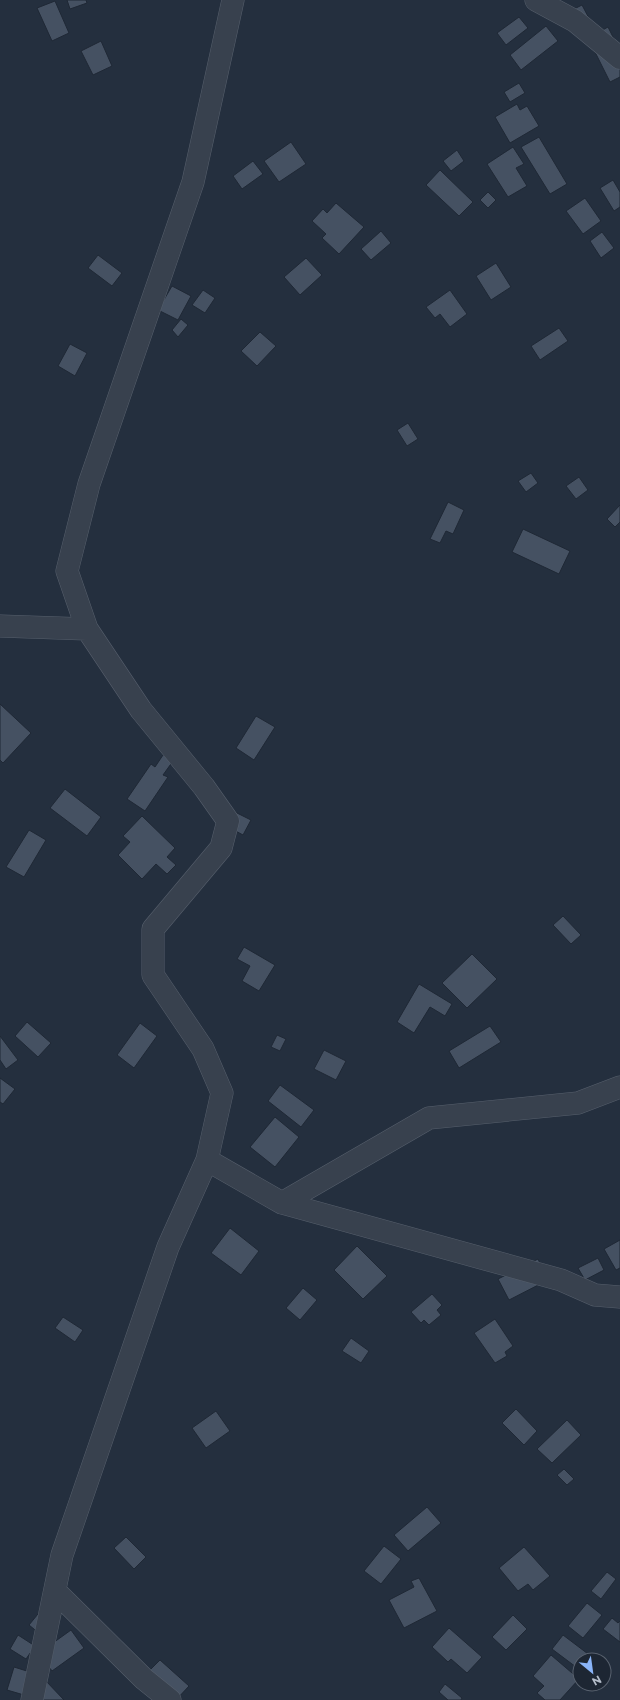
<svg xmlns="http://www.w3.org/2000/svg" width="620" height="1700" font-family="Montserrat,sans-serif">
	<rect width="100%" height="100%" fill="#242f3e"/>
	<path fill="#455162" stroke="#1f2835" d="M67 0H86L87 3 70 9Z
		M55 1 69 33 52 41 37 8Z
		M582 5 591 22 570 11Z
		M519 17 528 28 506 45 497 33Z
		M546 26 558 41 521 70 510 55Z
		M608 27 620 51V77L610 82 588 38Z
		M101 41 112 66 93 75 81 51Z
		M519 83 525 93 510 102 504 92Z
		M517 104 520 110 527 106 539 126 510 143 495 117Z
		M539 137 567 184 550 194 521 147Z
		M291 142 306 164 279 182 264 161Z
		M513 147 524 164 516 168 527 186 508 197 487 164Z
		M457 150 464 161 451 171 443 161Z
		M253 161 263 174 242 189 233 176Z
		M440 170 473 202 459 216 426 185Z
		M613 180 620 192V207L614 211 600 188Z
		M488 192 496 200 488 208 480 200Z
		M585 198 601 221 583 234 566 211Z
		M336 203 364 227 339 254 322 238 326 234 312 221 323 209 327 213Z
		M381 231 391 243 371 260 361 249Z
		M602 232 614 248 601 258 590 241Z
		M98 255 122 273 112 286 88 268Z
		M306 258 322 275 300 295 284 277Z
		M496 263 511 287 491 300 476 276Z
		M172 286 191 296 178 320 158 310Z
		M203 290 215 298 205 313 192 305Z
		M450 290 467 314 450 327 440 314 435 318 426 307Z
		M181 319 188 325 178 337 172 330Z
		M559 328 568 341 540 360 531 346Z
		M260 332 276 346 257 366 241 351Z
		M70 344 87 353 75 376 58 366Z
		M408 423 418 439 407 446 397 430Z
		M531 473 538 483 526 492 518 481Z
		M579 477 588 490 576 499 566 486Z
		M448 502 464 510 453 534 446 531 440 543 430 539Z
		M620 505V522L615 527 607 519Z
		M523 529 570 551 559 574 512 552Z
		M0 704 31 733 3 763 0 760Z
		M256 716 275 727 254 760 236 748Z
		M163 755 173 761 163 775 168 777 145 811 127 799 151 764 155 767Z
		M65 789 101 817 87 836 50 808Z
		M229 809 251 820 243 835 221 823Z
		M142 816 175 848 167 857 176 865 167 874 156 864 142 879 118 855 130 842 123 836Z
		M29 830 46 840 24 877 6 867Z
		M563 916 581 935 571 944 553 925Z
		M244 947 275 965 259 991 242 981 250 966 237 959Z
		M472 954 497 979 467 1008 442 983Z
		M419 984 452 1004 445 1016 430 1007 414 1033 397 1022Z
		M27 1022 51 1043 38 1057 15 1036Z
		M140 1023 157 1036 134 1068 117 1055Z
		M490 1026 501 1042 459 1068 449 1051Z
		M277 1035 286 1039 280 1051 271 1047Z
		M0 1036 18 1060 6 1069 0 1060Z
		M324 1050 346 1061 336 1080 314 1069Z
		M0 1078 15 1089 3 1104 0 1102Z
		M280 1085 314 1110 301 1127 268 1101Z
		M275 1117 299 1137 275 1167 250 1147Z
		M230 1228 259 1251 241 1275 211 1253Z
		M620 1240V1268L616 1270 604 1249Z
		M357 1246 387 1276 363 1299 334 1270Z
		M598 1258 604 1270 585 1280 578 1268Z
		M538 1259 548 1280 509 1300 498 1279Z
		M303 1288 317 1300 300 1320 286 1308Z
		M432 1294 442 1305 437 1310 441 1315 429 1325 424 1320 421 1323 411 1312Z
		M63 1317 83 1330 75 1342 55 1328Z
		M495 1319 513 1346 505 1352 507 1356 495 1363 474 1333Z
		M351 1338 369 1351 361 1363 342 1351Z
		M516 1409 537 1431 524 1445 502 1423Z
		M216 1411 230 1431 206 1448 192 1428Z
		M567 1420 581 1435 552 1463 537 1449Z
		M564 1469 574 1479 567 1485 557 1475Z
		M427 1507 441 1523 408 1551 394 1535Z
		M126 1537 146 1557 134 1569 114 1548Z
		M384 1546 401 1559 381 1584 364 1571Z
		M524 1547 550 1576 533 1590 528 1584 518 1591 499 1568Z
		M607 1572 616 1579 601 1599 591 1591Z
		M419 1578 437 1611 404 1628 389 1600 414 1587 411 1581Z
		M587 1603 602 1615 583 1638 568 1626Z
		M42 1609 40 1634 29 1625Z
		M513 1615 527 1629 506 1650 492 1637Z
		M612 1618 618 1623 620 1621V1642L603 1629Z
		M449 1628 482 1657 467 1673 451 1659 448 1662 432 1647Z
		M71 1630 84 1648 52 1671 39 1653Z
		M18 1635 35 1646 26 1659 10 1649Z
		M563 1635 596 1660H580V1670L552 1649Z
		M551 1655 579 1679 560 1700H545L537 1693 544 1686 533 1676Z
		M160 1660 189 1686 176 1700 147 1673Z
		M14 1667 30 1672 24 1695 7 1690Z
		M46 1681 64 1700H36Z
		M445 1684 462 1698 461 1700H448L439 1692Z"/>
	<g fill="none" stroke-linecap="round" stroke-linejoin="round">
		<g stroke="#565f6c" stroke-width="23">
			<path id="minor" d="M536 0 575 21 620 58
				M0 626 87 629
				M207 1160 282 1203 561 1280 595 1295 620 1297
				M282 1203 429 1118 578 1103 620 1087
				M55 1591 144 1679 170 1700
				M32 1700 62 1555 168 1247 207 1160 222 1093 203 1049 153 975V929L221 848 228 821 204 787 141 710 87 629 67 571 89 484 193 182 233 0"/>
		</g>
		<use href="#minor" stroke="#38414e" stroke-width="22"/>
	</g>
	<g transform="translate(592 1672) rotate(151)"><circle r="19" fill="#1d2633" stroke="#59626f"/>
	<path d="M0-3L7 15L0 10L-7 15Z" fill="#8ab4f8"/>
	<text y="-6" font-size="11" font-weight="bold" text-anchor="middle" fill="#b4bcc9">N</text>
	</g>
</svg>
